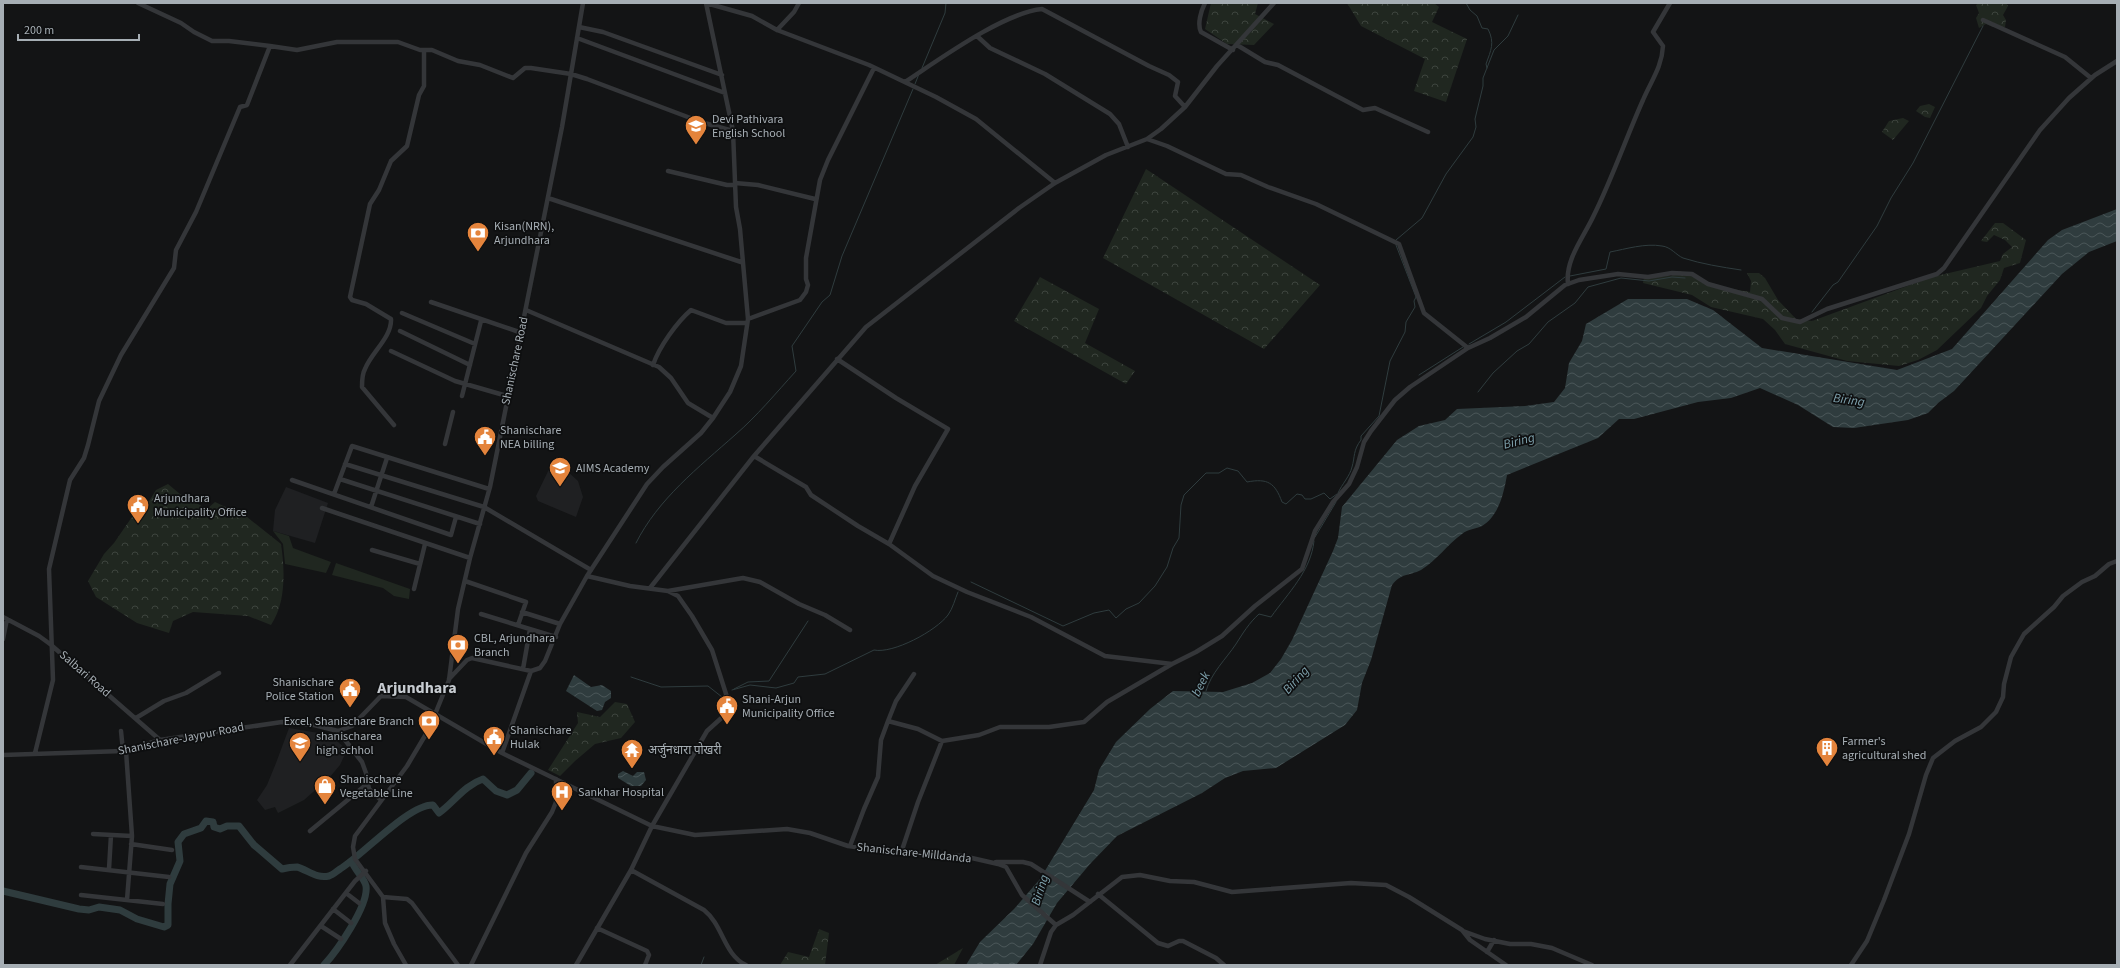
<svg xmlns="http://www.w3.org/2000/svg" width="2120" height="968" font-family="'Source Sans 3','Noto Sans Devanagari',sans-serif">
	<defs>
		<pattern id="forest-crowns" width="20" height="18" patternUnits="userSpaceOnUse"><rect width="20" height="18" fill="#202720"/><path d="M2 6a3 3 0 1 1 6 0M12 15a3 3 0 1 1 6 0" fill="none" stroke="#3d443e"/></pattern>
		<pattern id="water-waves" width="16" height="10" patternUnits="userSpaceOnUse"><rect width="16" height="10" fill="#2f3c3e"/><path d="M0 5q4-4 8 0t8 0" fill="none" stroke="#4a5658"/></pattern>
	</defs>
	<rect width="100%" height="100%" fill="#131415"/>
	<path fill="#1f2022" d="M554 459 578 481 583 497 576 517 538 501 536 496Z
		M286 487 328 503 315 543 273 531 275 510Z
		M289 728 330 735 347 750 340 765 329 778 304 800 278 813 275 807 265 810 257 800 267 785 276 763Z"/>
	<path fill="#202720" d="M273 531 289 536 293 548 331 562 326 573 285 564 283 544Z
		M336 563 410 589 409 599 394 596 383 588 332 575Z"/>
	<path fill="url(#forest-crowns)" d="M1211 3H1258L1255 14 1274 24 1254 45 1227 44 1205 29Z
		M1347 3H1434L1439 7 1432 22 1467 39 1446 102 1414 91 1425 59 1361 26Z
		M1979 3H2006L2008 6 2003 15 2006 20 2005 27H1993L1986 24 1979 28 1976 18 1979 13 1976 5Z
		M1929 104 1935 107 1930 118 1925 117 1916 111 1920 106Z
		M1903 118 1909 121 1893 140 1882 132 1889 121Z
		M1146 169 1320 285 1264 349 1103 258Z
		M1995 223H2003L2026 240 2020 263 2004 268 2000 280 1987 296 1981 308 1937 350 1918 360 1899 366 1847 361 1785 344 1775 330 1763 319 1711 307 1692 295 1643 283 1644 277 1671 276 1680 271 1694 276 1704 284 1750 292 1751 281 1747 273H1759L1765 278 1778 300 1796 319 1812 321 1932 277 2000 261 2003 254 2012 247 2005 240 1994 235 1987 242 1981 241Z
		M1040 277 1099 309 1085 343 1135 371 1126 384 1014 321Z
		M168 484 180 494 207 509 215 502 247 517 281 544C285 570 286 603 271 625L248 616 193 612 173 621 169 633 137 623 96 597 88 581 104 554 114 543 134 514 148 503 156 490Z
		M615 702 627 704 635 722 621 738 595 744 575 761 560 776 548 770 578 723 577 712 600 717Z
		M819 929 829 933 825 965H780L788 952 809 957Z
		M963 948 954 965H935Z"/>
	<path fill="url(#water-waves)" d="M2117 209V241L2089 252 2062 274 1954 391 1938 403 1928 413 1908 420 1854 428 1833 427 1798 405 1760 388 1731 398 1698 402 1634 419H1619L1598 438 1507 475C1504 492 1499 516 1482 526 1476 529 1468 529 1462 534 1447 545 1437 560 1421 570 1409 576 1401 573 1392 585L1371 660 1362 683 1357 710 1345 725 1276 768 1243 771 1225 778 1202 793 1117 836 1090 864 1057 903 1033 944 1016 965H966L980 942 1014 909 1040 879 1094 790 1099 770 1116 742 1150 709 1173 691 1223 692 1252 683 1270 673 1281 659 1292 640 1333 551 1338 538 1342 507 1397 440 1419 426 1445 420 1457 409 1525 406 1554 402 1565 388 1569 363 1582 341 1586 324 1628 299H1687L1713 310 1762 348 1897 370 1952 349 2048 240 2062 230Z
		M574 675 591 687 602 685 611 691V698L605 702 602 710 597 711 566 691Z
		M623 771 633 776 637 772H644L646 780 641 786H631L618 778V774Z"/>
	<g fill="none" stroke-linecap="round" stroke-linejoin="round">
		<path stroke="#2f3c3e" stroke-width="1" d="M1466 3 1470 10 1477 16 1482 28 1488 29C1495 43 1491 50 1486 64L1487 68
			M922 68 945 13 946 3
			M915 84 919 74
			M1396 240 1422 218 1446 174 1473 137 1476 127 1475 119 1483 86V78L1494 50 1508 36 1518 15
			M1570 276 1606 269 1610 252C1626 249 1645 243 1662 246 1671 247 1676 255 1683 258 1702 264 1721 267 1741 270
			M1812 312 1833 285 1838 282 1877 226 1891 198 1913 163 1983 26
			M1469 344 1506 322 1565 277
			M1419 375 1463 347
			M1478 392 1493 373 1517 351 1529 344 1548 322 1575 303 1588 287 1621 278 1649 281 1672 277 1685 278
			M1338 493C1342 484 1350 476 1352 467 1355 457 1353 450 1361 440V436L1379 416 1390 361 1405 332 1406 322 1415 307 1414 301 1416 297 1396 245
			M1315 537 1336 502
			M636 543C658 499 699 467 735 435 757 416 776 393 796 371L792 346 822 302 830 295 842 256 913 89
			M971 582 1063 626 1094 613 1109 610 1116 618 1126 609 1139 603 1155 586 1167 567 1173 548 1179 538 1181 505 1184 495 1206 473H1219L1227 468 1238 471 1247 482C1268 478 1275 483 1282 502L1286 504 1297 494 1302 495 1305 499H1311L1324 493 1330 499 1337 494
			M631 677 661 687 708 686 722 697 725 695
			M734 689 748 682 769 681 808 621
			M732 690 750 685 776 688 794 683 798 677 825 674 874 650C893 654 936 631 948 615 953 608 955 599 958 592
			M1206 691C1211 673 1226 659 1236 644 1243 633 1249 623 1259 614L1271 617C1288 593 1311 571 1314 541
			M701 965 704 957"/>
		<path stroke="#2f3c3e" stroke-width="7" d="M3 891 79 909 89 910 99 907 120 910 137 919 164 927 168 925V904L170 884 180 861 178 842 184 834 201 828 206 821 213 822 214 827 220 829 227 826H239L254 845 282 869C286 868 293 867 297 867 308 870 316 879 329 876 333 875 337 871 340 869 362 856 409 804 433 805L439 813C454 802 465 785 483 779L496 791 507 795 517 790 531 773
			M324 965C337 951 369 905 366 886 364 877 355 871 352 862"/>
		<path stroke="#343639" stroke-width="4.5" d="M706 3 752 16 777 30 869 65 936 97 976 119 1055 183
			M1205 3C1201 11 1197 24 1201 32L1233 50
			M1983 20 2065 57 2091 78
			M579 27 603 32 722 75
			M777 30 794 12 799 3
			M977 36 990 48 1045 74 1110 114 1119 124 1128 147
			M577 38 725 93
			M1237 45 1265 62 1278 65 1363 110 1375 108 1428 132
			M270 46 297 50 337 42H398L420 50H432L458 61 480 65 513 78 525 68H531L571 74 587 79 701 122 733 131
			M905 82C940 59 1003 13 1042 9L1149 66 1169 75 1178 82 1175 96 1185 107
			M1147 139 1167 146 1226 174 1241 175 1268 187 1316 204 1399 244 1424 313 1468 348 1490 338 1526 317 1565 285 1579 280 1618 274 1648 277 1672 273 1692 274 1708 284 1762 299 1782 318 1800 322 1827 309 1937 274 1944 268 2040 130 2069 98 2095 75 2117 61
			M668 171 727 185H735
			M735 183 758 185 815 199
			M548 198 741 262
			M1568 284C1565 260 1583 238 1593 217 1612 179 1626 138 1643 100 1651 81 1662 67 1663 46L1653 32 1670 3
			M431 302 522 333
			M526 310 659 367 671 378 688 403 713 418
			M402 313 475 344
			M748 319 800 300 806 292 808 285 806 279V258L820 180 828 160 874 68
			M400 331 470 365
			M391 351 455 381 507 396
			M837 359 896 398 948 429 915 486 889 544
			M653 365C659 347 677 322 691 310L726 323H747
			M462 396 481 321
			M394 425 362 387C362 381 362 374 365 369 371 353 392 337 391 319L366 304 352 300 350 297 370 204 379 190 391 161 407 146 419 95 424 86V50
			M445 444 453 412
			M754 456 806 487 811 495 858 526 889 544 933 576 967 592 1031 617 1105 656 1172 664
			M345 464 484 507 591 570
			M340 479 480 524
			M292 480 451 535 456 517
			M334 494 352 446 489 489
			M371 507 387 458
			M322 508 470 558
			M372 550 420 564
			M587 576 647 484 663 467 701 433 713 418 730 392 741 366 748 319 740 229 736 207 733 131 706 3
			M465 581 526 602 518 625
			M650 588 754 456 866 327 1019 208 1055 183 1106 155 1147 139 1161 129 1185 107 1217 66 1274 3
			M414 589 425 544
			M668 591 743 578 760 582 799 604 825 615 850 630
			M522 612 560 624
			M481 614 556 637
			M3 617 39 636 50 644 160 740
			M3 639 7 619
			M523 669 530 629
			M449 679 467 660 472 658 531 671 540 668 545 661 560 624 587 576 630 586 668 591 678 596 692 616 712 650 727 697 728 712 707 731 652 826 631 870 576 965
			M136 718 164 701 186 693 219 673
			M888 721 896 701 914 674
			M121 731 123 751
			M338 731 362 762 366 773 369 789 381 800
			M126 751 132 836 127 900
			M35 753 53 680 49 569 70 480 84 458 88 445 99 401 121 355 174 268 176 250 196 212 240 107 247 105 270 46 229 41H212L194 32 181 23 138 3
			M502 753 531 671
			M3 755 123 751 160 740 282 722 314 725 338 731 352 726 381 696 406 697 502 753 652 826 695 835 787 829 810 833 848 846 901 853 963 856 998 864 1006 867 1022 895 1056 925
			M310 831 367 784
			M93 834 132 836
			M131 844 172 850
			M850 846 864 809 878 777 881 740 888 721 918 729 942 741 979 735 1000 727H1049L1084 722 1107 702 1172 664 1196 652 1222 636 1255 606 1302 569 1315 531 1333 502 1349 484 1357 467 1364 442 1371 431 1395 400 1410 387 1468 348
			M901 853 918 802 942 741
			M996 862H1023L1031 864 1090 902
			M81 867 169 877
			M109 869 111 835
			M631 870 704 910C723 925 724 955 746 965
			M346 893 359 903
			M1098 894 1158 943 1168 946 1179 941H1183L1216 958 1224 965
			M81 895 163 904
			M383 897 407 899 412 903 458 965
			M333 909 351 923
			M321 926 341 939
			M597 928 647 951 649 955 645 965
			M1463 931 1485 939 1510 944H1531L1552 948 1592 965
			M1487 952 1494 940
			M290 965 355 881 366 871
			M406 965 394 944 385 923 383 897 355 859 353 847 355 836 407 766 429 729 449 680 458 609 470 558 490 487 562 127 583 3
			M471 965 526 853 552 812 556 802V779
			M1040 965 1051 932 1056 925 1073 915 1122 877 1140 875 1170 881 1194 882 1232 892 1351 883 1386 885 1409 897 1462 930 1470 940 1506 965
			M1851 965 1867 941 1884 900 1909 834 1926 775 1933 758 1955 741 1981 727 1996 712 2003 697 2004 684 2011 657 2024 634 2054 607 2063 596 2082 582 2095 576 2109 564 2117 561"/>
	</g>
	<defs>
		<g id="school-pin" transform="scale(1.15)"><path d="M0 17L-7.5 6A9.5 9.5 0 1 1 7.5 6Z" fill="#e4843c" stroke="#0e0f10"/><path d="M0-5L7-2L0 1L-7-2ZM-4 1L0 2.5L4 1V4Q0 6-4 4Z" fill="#fff"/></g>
		<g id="bank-pin" transform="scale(1.15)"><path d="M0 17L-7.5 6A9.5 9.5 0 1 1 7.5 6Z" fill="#e4843c" stroke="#0e0f10"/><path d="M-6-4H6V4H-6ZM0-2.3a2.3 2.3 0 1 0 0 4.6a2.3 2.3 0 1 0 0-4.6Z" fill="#fff"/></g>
		<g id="civic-pin" transform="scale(1.15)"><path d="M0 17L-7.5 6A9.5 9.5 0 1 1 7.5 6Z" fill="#e4843c" stroke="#0e0f10"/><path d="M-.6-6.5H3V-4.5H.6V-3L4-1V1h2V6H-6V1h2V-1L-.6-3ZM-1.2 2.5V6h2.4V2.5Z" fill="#fff"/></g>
		<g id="building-pin" transform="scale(1.15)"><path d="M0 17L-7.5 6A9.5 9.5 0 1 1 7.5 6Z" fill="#e4843c" stroke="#0e0f10"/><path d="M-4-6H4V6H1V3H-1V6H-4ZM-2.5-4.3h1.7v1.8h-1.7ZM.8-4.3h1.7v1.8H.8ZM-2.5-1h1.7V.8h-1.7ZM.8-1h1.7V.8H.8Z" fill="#fff"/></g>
		<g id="temple-pin" transform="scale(1.15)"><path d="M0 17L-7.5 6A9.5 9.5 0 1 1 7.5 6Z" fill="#e4843c" stroke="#0e0f10"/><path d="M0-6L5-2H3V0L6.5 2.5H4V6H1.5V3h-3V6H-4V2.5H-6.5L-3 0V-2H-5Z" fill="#fff"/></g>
		<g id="shop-pin" transform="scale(1.15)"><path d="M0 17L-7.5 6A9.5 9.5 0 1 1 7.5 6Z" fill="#e4843c" stroke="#0e0f10"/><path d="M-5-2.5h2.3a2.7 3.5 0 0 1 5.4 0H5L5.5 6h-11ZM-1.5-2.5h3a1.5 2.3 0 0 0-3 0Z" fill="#fff"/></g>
		<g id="hospital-pin" transform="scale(1.15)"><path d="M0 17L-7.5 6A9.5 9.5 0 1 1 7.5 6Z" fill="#e4843c" stroke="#0e0f10"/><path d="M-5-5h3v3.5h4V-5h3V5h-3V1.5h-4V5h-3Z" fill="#fff"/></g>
	</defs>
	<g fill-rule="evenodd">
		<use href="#school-pin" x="696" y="126"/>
		<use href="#bank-pin" x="478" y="233"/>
		<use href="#civic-pin" x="485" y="437"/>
		<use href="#school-pin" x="560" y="468"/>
		<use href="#civic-pin" x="138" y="505"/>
		<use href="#bank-pin" x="458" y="645"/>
		<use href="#civic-pin" x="350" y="689"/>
		<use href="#civic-pin" x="727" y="706"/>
		<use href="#bank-pin" x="429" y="721"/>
		<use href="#civic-pin" x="494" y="737"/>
		<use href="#school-pin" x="300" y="743"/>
		<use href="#building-pin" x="1827" y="748"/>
		<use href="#temple-pin" x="632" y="750"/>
		<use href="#shop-pin" x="325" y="786"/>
		<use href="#hospital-pin" x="562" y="792"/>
	</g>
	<g text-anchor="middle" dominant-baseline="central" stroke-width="3.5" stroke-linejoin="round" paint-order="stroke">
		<g font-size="12" fill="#a6aeb4" stroke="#0e0f10" text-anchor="start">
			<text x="712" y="119">Devi Pathivara<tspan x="712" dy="14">English School</tspan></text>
			<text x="494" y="226">Kisan(NRN),<tspan x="494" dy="14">Arjundhara</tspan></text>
			<text x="500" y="430">Shanischare<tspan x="500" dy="14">NEA billing</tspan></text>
			<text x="576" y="468">AIMS Academy</text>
			<text x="154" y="498">Arjundhara<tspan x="154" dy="14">Municipality Office</tspan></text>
			<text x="474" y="638">CBL, Arjundhara<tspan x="474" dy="14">Branch</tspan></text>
			<text x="334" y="682" text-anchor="end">Shanischare<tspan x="334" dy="14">Police Station</tspan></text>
			<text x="742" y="699">Shani-Arjun<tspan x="742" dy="14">Municipality Office</tspan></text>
			<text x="414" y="721" text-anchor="end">Excel, Shanischare Branch</text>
			<text x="510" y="730">Shanischare<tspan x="510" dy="14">Hulak</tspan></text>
			<text x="316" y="736">shanischarea<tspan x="316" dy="14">high schhol</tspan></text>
			<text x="1842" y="741">Farmer's<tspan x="1842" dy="14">agricultural shed</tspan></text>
			<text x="648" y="750">अर्जुनधारा पोखरी</text>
			<text x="340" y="779">Shanischare<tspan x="340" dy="14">Vegetable Line</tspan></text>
			<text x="578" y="792">Sankhar Hospital</text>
		</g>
		<g font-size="12" fill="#a6aeb4" stroke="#0e0f10">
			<text transform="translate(515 361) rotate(-78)">Shanischare Road</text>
			<text transform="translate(85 674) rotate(41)">Salbari Road</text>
			<text transform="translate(181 739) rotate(-11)">Shanischare-Jaypur Road</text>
			<text transform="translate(914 853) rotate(6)">Shanischare-Milldanda</text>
		</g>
		<g font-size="13" font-style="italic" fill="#7fa2ad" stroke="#0e0f10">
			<text transform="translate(1849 400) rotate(8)">Biring</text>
			<text transform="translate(1519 441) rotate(-14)">Biring</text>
			<text transform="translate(1296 680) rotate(-48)">Biring</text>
			<text transform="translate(1201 684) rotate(-64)">beek</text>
			<text transform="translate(1040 890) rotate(-72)">Biring</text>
		</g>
		<g font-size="16" font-weight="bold" fill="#c6cbd0" stroke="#0e0f10">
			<text x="417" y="688">Arjundhara</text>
		</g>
	</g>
	<rect width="2120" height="968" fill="none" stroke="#a6aeb4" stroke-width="8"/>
	<path d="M18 34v6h121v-6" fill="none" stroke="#a6aeb4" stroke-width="2"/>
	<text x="24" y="34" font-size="12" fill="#a6aeb4" stroke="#0e0f10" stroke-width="3" paint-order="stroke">200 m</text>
</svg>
